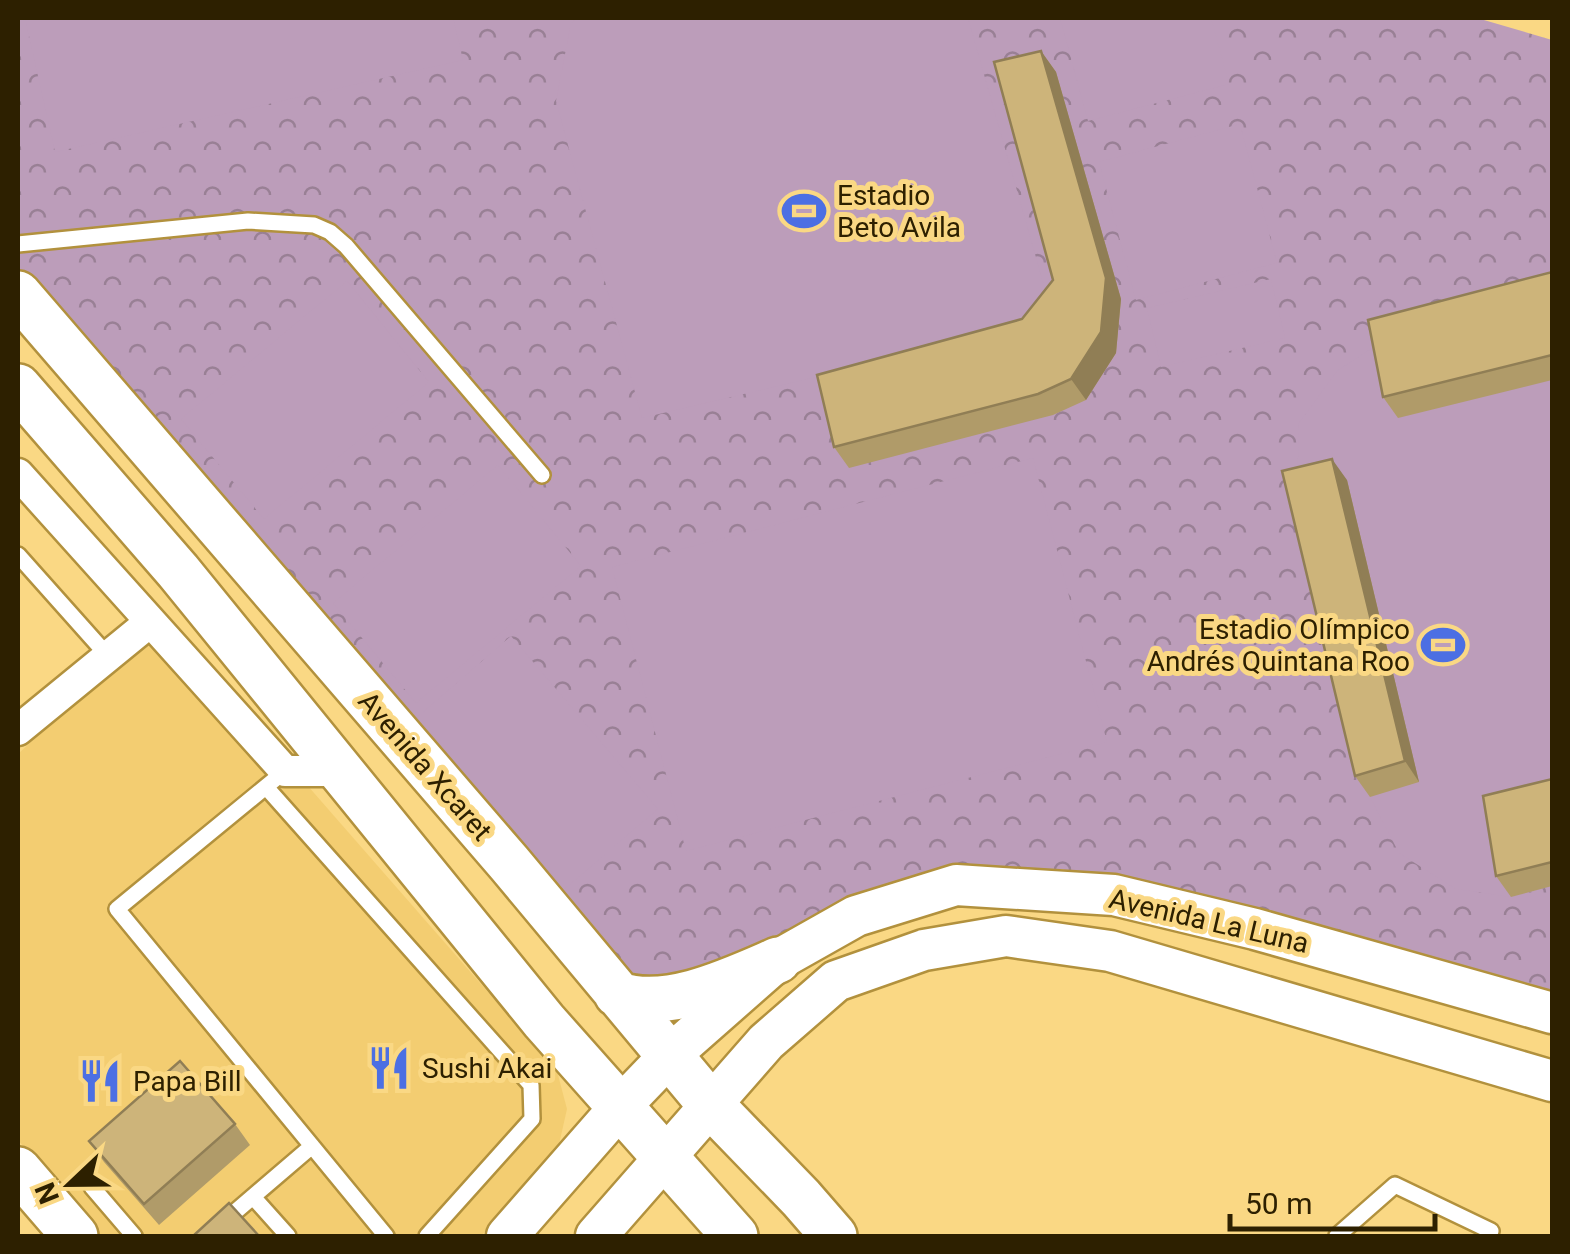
<svg xmlns="http://www.w3.org/2000/svg" width="1570" height="1254" font-family="Roboto,sans-serif">
	<defs>
		<pattern id="forest-crowns" width="20" height="18" patternUnits="userSpaceOnUse" patternTransform="scale(2.5)"><rect width="20" height="18" fill="#bc9dba"/><path d="M2 6a3 3 0 1 1 6 0M12 15a3 3 0 1 1 6 0" fill="none" stroke="#998095"/></pattern>
	</defs>
	<rect width="100%" height="100%" fill="#fad884"/>
	<path fill="#f3cd71" d="M162 619 557 1071 567 1109 558 1149 481 1236H98L18 1140V754Z"/>
	<path fill="url(#forest-crowns)" d="M18 18H1477L1552 40V1000L1165 894 1061 869 973 874 740 966 620 982 18 285Z"/>
	<path fill="#bc9dba" d="M25 18H453L463 60 55 152Z
		M577 18H968L1054 321 642 418 556 101 571 23Z
		M1060 18H1211L1229 84 1088 121Z
		M1240 124 1277 263 1136 300 1099 162Z
		M1271 279 1285 338 1161 367 1147 308Z
		M347 281 429 382 264 519 181 419Z
		M1552 297V886L1511 897 1456 889 1399 853 1370 797 1297 492 1299 423 1337 371 1383 341Z
		M1033 458 1107 742 686 851 612 567Z
		M498 465 581 566 416 703 333 603Z
		M511 636 658 809 561 892 414 720Z"/>
	<g fill="none" stroke-linecap="round" stroke-linejoin="round">
		<g stroke="#b2913d" stroke-width="20">
			<path id="lane" d="M18 244 248 221 314 225 330 232 346 246 542 475
				M18 555 108 656
				M285 771 117 909 386 1236
				M266 787 531 1085 532 1119 427 1236
				M92 1187 134 1236
				M254 1198 288 1236
				M207 1236 312 1146
				M1337 1236 1395 1185 1491 1231"/>
		</g>
		<g stroke="#b2913d" stroke-width="35">
			<path id="street" d="M18 474 285 771H340
				M18 730 150 622"/>
		</g>
		<g stroke="#b2913d" stroke-width="45">
			<path id="secondary" d="M507 1236 620 1107 669 1056 778 960 856 916 956 885 1114 895 1255 929 1552 1013
				M596 1236 766 1042 836 981 924 950 1006 936 1110 951 1552 1081"/>
		</g>
		<g stroke="#b2913d" stroke-width="50">
			<path id="primary" d="M18 294 509 863 710 1104 801 1198 834 1236
				M18 387 178 571 544 1021 735 1236
				M617 994C666 1012 732 980 778 960
				M18 1170 75 1236"/>
		</g>
		<use href="#lane" stroke="#fff" stroke-width="15"/>
		<use href="#street" stroke="#fff" stroke-width="30"/>
		<use href="#secondary" stroke="#fff" stroke-width="40"/>
		<use href="#primary" stroke="#fff" stroke-width="45"/>
	</g>
	<path fill="#b09b69" d="M1041 51 1056 72 1121 299 1116 353 1086 400 1053 415 849 468 834 447 1022 319 1053 280Z
		M1552 272V380L1398 418 1383 397Z
		M1347 480 1419 782 1370 797 1355 776Z
		M1552 779V886L1511 897 1496 876Z
		M235 1124 250 1145 159 1225 104 1162 89 1141Z"/>
	<path fill="#907e55" d="M1041 51 1056 72 1121 299 1116 353 1086 400 1071 379Z
		M1332 459 1347 480 1419 782 1405 761Z"/>
	<path fill="#cdb47a" stroke="#907e55" stroke-width="2.5" d="M1041 51 1106 278 1101 332 1071 379 1038 394 834 447 817 375 1022 319 1053 280 994 62Z
		M1552 272V355L1383 397 1368 320Z
		M1332 459 1405 761 1355 776 1282 471Z
		M1552 779V862L1496 876 1483 796Z
		M180 1061 235 1124 144 1204 89 1141Z
		M229 1203 259 1236H193Z"/>
	<defs>
		<g id="stadium-bare" transform="scale(3.45)"><path d="M0-5a6.5 5 0 1 0 0 10a6.5 5 0 1 0 0-10ZM-3.5-1.8h7v3.6h-7Z" fill="#4c6fe3" stroke="#fad884" stroke-width="2.5" paint-order="stroke"/></g>
		<g id="restaurant-bare" transform="scale(3.45)"><path d="M-5-6h1v4h1v-4h1v4h1v-4h1v5L-1.5 .5V6h-2V.5L-5-1ZM5-6V6H3V1.5H1.5Q1.5-4 5-6Z" fill="#4c6fe3" stroke="#fad884" stroke-width="2.5" paint-order="stroke"/></g>
	</defs>
	<g fill-rule="evenodd">
		<use href="#stadium-bare" x="804" y="211"/>
		<use href="#stadium-bare" x="1443" y="645"/>
		<use href="#restaurant-bare" x="389" y="1068"/>
		<use href="#restaurant-bare" x="100" y="1081"/>
	</g>
	<g text-anchor="middle" dominant-baseline="central" stroke-width="10" stroke-linejoin="round" paint-order="stroke">
		<g font-size="28" fill="#2d2000" stroke="#fad884" text-anchor="start">
			<text x="837" y="195">Estadio<tspan x="837" dy="32">Beto Avila</tspan></text>
			<text x="1410" y="629" text-anchor="end">Estadio Olímpico<tspan x="1410" dy="32">Andrés Quintana Roo</tspan></text>
			<text x="422" y="1068">Sushi Akai</text>
			<text x="133" y="1081">Papa Bill</text>
		</g>
		<g font-size="28" fill="#2d2000" stroke="#fad884">
			<text transform="translate(425 766) rotate(49)">Avenida Xcaret</text>
			<text transform="translate(1209 921) rotate(13)">Avenida La Luna</text>
		</g>
	</g>
	<rect width="1570" height="1254" fill="none" stroke="#2d2000" stroke-width="40"/>
	<g transform="translate(70 1184) rotate(248)" stroke="#fad884" stroke-width="8" paint-order="stroke">
	<path d="M0-8L18 38L0 25L-18 38Z" fill="#2d2000"/>
	<text y="-15" font-size="28" font-weight="bold" text-anchor="middle" fill="#2d2000">N</text>
	</g>
	<path d="M1230 1214v15h205v-15" fill="none" stroke="#2d2000" stroke-width="5"/>
	<text x="1245" y="1214" font-size="30" fill="#2d2000" stroke="#fad884" stroke-width="8" paint-order="stroke">50 m</text>
</svg>
